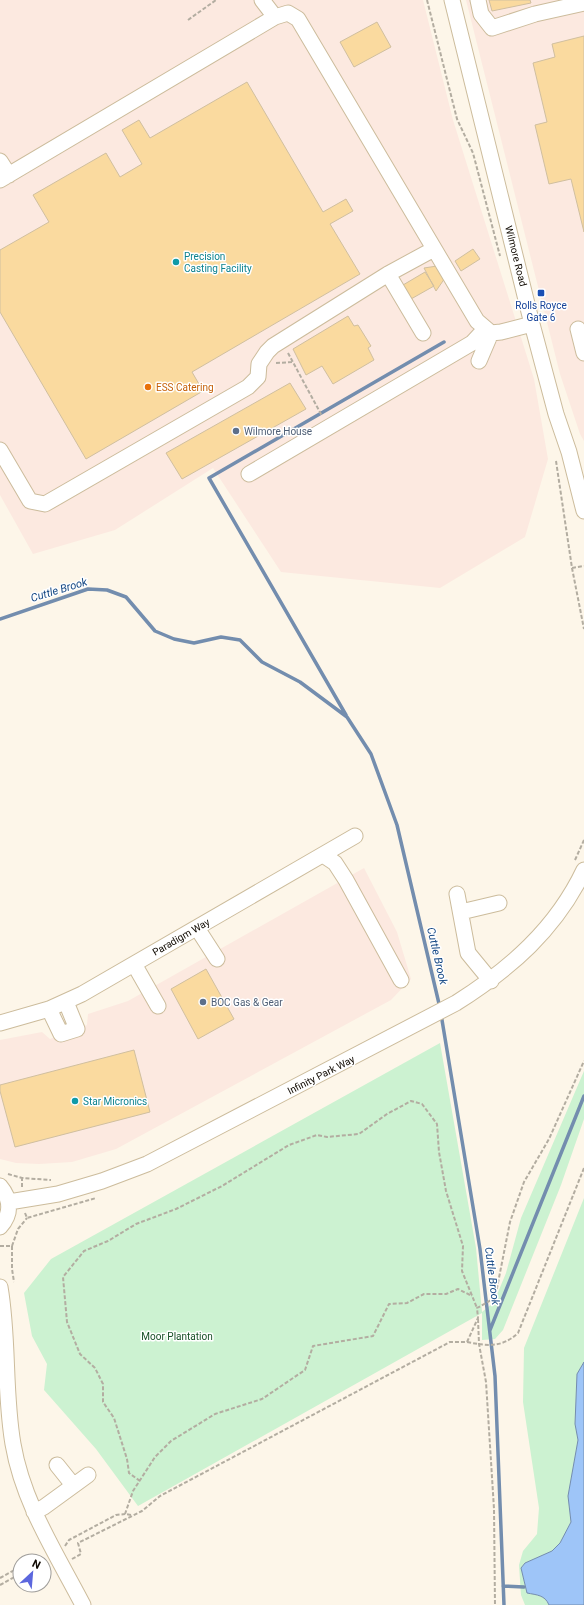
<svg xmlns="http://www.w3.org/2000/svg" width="584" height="1605" font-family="Roboto,sans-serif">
	<rect width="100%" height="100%" fill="#fdf6e9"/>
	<path fill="#fce9e0" d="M0 0H423L453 120 534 379 548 459 525 537 440 588 281 572 213 468 115 530 33 554 0 495Z
		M466 0H584V441L580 434 560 374Z
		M364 868 397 932 411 979 391 1000 116 1149 72 1162 39 1164 16 1163 0 1159V1040L42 1032 50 1039 87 1025 88 1014 128 1001Z"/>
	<path fill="#ccf2d1" d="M440 1043 476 1248 482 1312 494 1302 506 1273 521 1218 584 1071V1119L561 1185 503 1330 495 1339 482 1340V1313L138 1506 96 1449 44 1390 47 1364 32 1336 24 1293 51 1259Z
		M584 1198V1362L577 1374 575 1424 578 1440 568 1496 571 1522 560 1543 552 1551 525 1563 521 1568 527 1593C537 1595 545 1595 549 1605H525L521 1595 519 1565 523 1551 537 1534 539 1508 523 1402 524 1348Z"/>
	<path fill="#9ec5f8" stroke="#738dae" d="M584 1362V1605H549C545 1595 537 1595 527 1593L521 1568 525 1563 552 1551 560 1543 571 1522 568 1496 578 1440 575 1424 577 1374Z"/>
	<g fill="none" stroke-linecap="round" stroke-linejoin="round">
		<path stroke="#738dae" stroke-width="3.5" d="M0 619 88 589 107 590 126 597 155 631 174 639 194 643 221 637 240 640 262 662 300 682 347 717 371 754 397 825 440 1008
			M346 715 209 478 444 342
			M441 1014 480 1249 495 1376 504 1605
			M490 1330 584 1096
			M503 1586 524 1587"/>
	</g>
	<path fill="#fada9f" stroke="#d0bf9f" d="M489 0H530L531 3 492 11Z
		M377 22 391 47 354 67 340 42Z
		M584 36V232L571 179 549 184 535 125 547 122 533 63 555 57 552 44Z
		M247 82 323 212 346 199 353 211 330 224 360 274 192 372 203 391 86 459 0 312V250L49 222 33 195 106 153 120 177 142 164 122 130 139 120 150 138Z
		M473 249 480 259 461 271 455 261Z
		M437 266 445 278 436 291 424 268Z
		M425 272 434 286 411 299 403 285Z
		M348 316 354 326 358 325 371 346 368 348 374 360 333 384 322 366 306 375 293 349Z
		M290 383 306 409 182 479 166 453Z
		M206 969 234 1019 198 1039 171 989Z
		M134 1050 150 1112 15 1147 0 1091V1085Z"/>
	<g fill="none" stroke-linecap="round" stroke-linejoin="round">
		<g stroke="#ccbc9c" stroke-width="17">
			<path id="minor" d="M262 0 275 17
				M452 0 532 324 556 414 569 452 584 511
				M478 0 481 14 492 28 535 14 584 3
				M0 161 9 175
				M0 180 275 17 288 13 298 19 477 321 491 333
				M388 274 423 333
				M578 329 584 353
				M479 361 491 333 501 332 532 324
				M0 450 30 501 45 504 248 387 258 377 259 364 267 352 273 346 388 274 434 249
				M249 474 472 343 485 329
				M323 855 335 863 346 880 401 980
				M457 894 468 953 491 981
				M461 912 499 903
				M197 928 217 959
				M134 964 158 1006
				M49 1009 61 1034 77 1029 66 1002
				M0 1023 49 1009 82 994 355 836
				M0 1186C11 1199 12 1214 0 1227
				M9 1202 58 1194 102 1181 147 1164 456 1003C510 969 556 929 584 870
				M0 1287C9 1339 4 1392 13 1444 23 1503 56 1553 83 1605
				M57 1465 73 1485
				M34 1512 44 1507 88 1475"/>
		</g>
		<path stroke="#b3ada1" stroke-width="2" stroke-dasharray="4 2" stroke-linecap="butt" d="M427 0 457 119 473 153 500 256
			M188 20 216 0
			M288 353 322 416
			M276 363 293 362
			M556 461 572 568 584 629
			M572 568 584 566
			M575 860 584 840
			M8 1174 22 1178 51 1180
			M22 1187V1178
			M25 1213 27 1218 96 1198
			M0 1246H12L18 1229 27 1218
			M12 1246V1269L14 1282
			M478 1319 479 1344 486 1382 494 1509 495 1605
			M467 1342C487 1346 502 1348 518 1333L584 1168
			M140 1481 129 1473 127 1459 114 1418 103 1402V1384L95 1368 80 1354 67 1322 63 1277 84 1251 108 1241 136 1224 176 1209 222 1186 289 1145 317 1135 327 1137 359 1134 387 1114 411 1101 422 1104 437 1124 439 1152 446 1191 463 1246 462 1271 477 1308
			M131 1515 125 1514 133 1491 155 1457 171 1441 215 1414 262 1399 305 1370 313 1346 373 1336 389 1304 407 1303 424 1294H446L458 1289 472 1296
			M65 1546 69 1540 116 1515 125 1514
			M72 1559 81 1554 78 1543 142 1511 160 1496 450 1342H467L478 1318 477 1308 495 1298 510 1222 524 1182 549 1139 584 1061
			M30 1561 42 1557
			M44 1574 49 1571
			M0 1578 20 1567
			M0 1585 20 1574"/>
		<use href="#minor" stroke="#fff" stroke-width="15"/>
	</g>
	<g fill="#0f9aa8" stroke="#fff" stroke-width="1.5">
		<circle cx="176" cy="262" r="4"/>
		<circle cx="75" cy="1101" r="4"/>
	</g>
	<rect fill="#1a4fb4" stroke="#fff" stroke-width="1.5" x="537" y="289" width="8" height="8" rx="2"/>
	<circle fill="#e8710a" stroke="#fff" stroke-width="1.5" cx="148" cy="387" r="4"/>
	<g fill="#5c6f8a" stroke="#fff" stroke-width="1.5">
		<circle cx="236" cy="431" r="4"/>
		<circle cx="203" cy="1002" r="4"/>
	</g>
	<g text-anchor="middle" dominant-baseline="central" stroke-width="3" stroke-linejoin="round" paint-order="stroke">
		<g font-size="10" fill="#0d838f" stroke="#fff" text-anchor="start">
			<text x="184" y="256">Precision<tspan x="184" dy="12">Casting Facility</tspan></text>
			<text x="83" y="1101">Star Micronics</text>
		</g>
		<g font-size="10" fill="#100a02" stroke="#fff">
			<text transform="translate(516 256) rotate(76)">Wilmore Road</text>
			<text transform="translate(181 937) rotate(-30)">Paradigm Way</text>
			<text transform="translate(321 1075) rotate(-27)">Infinity Park Way</text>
		</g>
		<g font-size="10" fill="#164399" stroke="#fff">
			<text x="541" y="305">Rolls Royce<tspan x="541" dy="12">Gate 6</tspan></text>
		</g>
		<g font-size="10" fill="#c56008" stroke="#fff" text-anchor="start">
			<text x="156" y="387">ESS Catering</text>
		</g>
		<g font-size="10" fill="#4e5e75" stroke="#fff" text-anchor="start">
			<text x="244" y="431">Wilmore House</text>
			<text x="211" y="1002">BOC Gas &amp; Gear</text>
		</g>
		<g font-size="10" fill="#164f25" stroke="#fff">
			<text x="177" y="1336">Moor Plantation</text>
		</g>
		<g font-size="11" font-style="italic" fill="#164985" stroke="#fff">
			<text transform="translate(59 590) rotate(-17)">Cuttle Brook</text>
			<text transform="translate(437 956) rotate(77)">Cuttle Brook</text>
			<text transform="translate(492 1276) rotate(83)">Cuttle Brook</text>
		</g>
	</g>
	<g transform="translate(32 1573) rotate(26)"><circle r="19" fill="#ffffff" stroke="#9f9d9a"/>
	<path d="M0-3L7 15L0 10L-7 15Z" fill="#5c67de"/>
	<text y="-6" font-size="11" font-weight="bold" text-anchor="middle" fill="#100a02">N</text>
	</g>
</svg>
